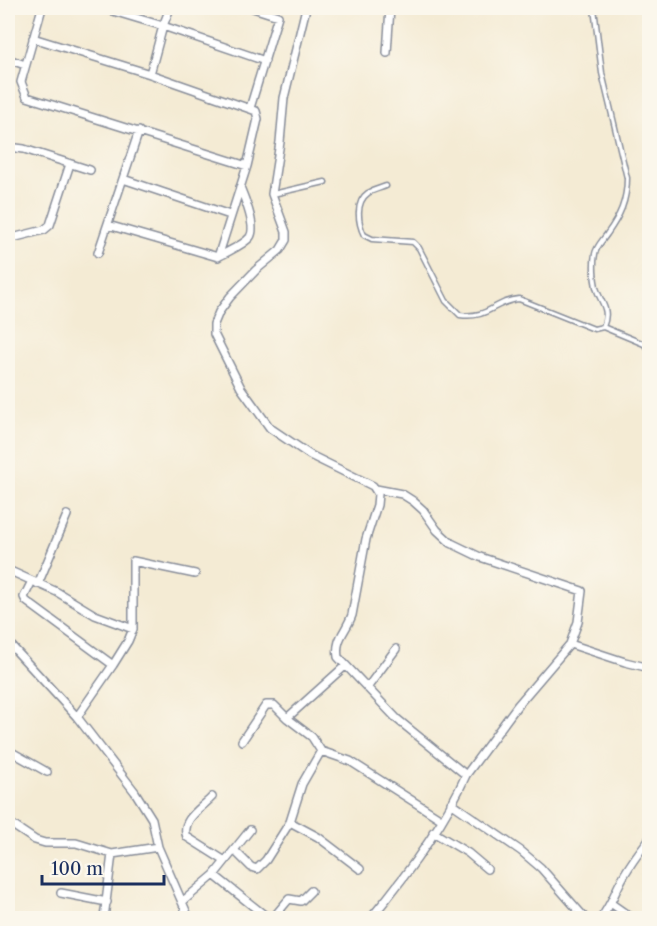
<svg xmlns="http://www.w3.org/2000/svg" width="657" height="926" font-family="'Libre Caslon Text',serif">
	<rect width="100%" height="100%" fill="#fbf7ec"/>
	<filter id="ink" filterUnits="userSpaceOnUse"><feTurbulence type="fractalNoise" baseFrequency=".0167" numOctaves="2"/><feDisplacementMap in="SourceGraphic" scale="12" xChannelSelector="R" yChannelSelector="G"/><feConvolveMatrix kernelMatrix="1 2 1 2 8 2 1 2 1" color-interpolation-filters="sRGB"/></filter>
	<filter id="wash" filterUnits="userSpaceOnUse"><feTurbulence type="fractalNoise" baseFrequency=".008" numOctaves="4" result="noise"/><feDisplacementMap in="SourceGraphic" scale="24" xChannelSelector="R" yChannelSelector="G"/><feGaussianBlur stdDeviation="1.35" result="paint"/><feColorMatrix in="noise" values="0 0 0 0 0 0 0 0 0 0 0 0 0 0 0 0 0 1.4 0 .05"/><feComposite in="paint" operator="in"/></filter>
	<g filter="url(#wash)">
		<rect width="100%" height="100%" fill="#f4ebd4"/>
	</g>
	<g filter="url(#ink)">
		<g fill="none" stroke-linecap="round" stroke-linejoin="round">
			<g stroke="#888d99" stroke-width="7">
				<path id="service" d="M594 8 602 73 627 178C627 201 620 216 607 234 603 240 596 247 595 254 593 263 594 278 596 287 600 303 611 308 603 327
					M386 186C381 188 373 190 368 193 355 202 358 223 364 235L372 239 413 242 419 248 446 301 460 315C489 319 494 301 519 299L594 329 603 327 644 344 650 350
					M273 194 325 182"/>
			</g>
			<g stroke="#888d99" stroke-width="10">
				<path id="minor" d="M103 8 163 26 150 74
					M170 8 163 26 265 61
					M306 8 284 98 280 142 272 194 286 232V240L280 250 256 270 230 297 219 312 214 324V334L241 388 270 428 310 455 373 486 378 494 377 505 366 539 352 615C346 632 335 638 338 657L397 719 466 775C444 825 406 876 371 918
					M33 38 150 74 256 111 258 119 247 166 27 97 21 82 42 8
					M387 53 390 8
					M8 59 25 65
					M250 108 278 16 253 8
					M8 147 24 149 90 170
					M123 179 230 215
					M8 181V187
					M108 225 218 257C228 251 244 245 250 237 257 227 244 197 240 187
					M8 239 44 230 50 225 70 164
					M98 253 139 131
					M218 257 247 166
					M376 489 402 494 413 501 423 510 437 530 451 543 480 557 582 591 578 622 570 644
					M8 570 57 592 95 615 133 629
					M32 581 24 597 26 601 113 665 77 717
					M38 584 67 515
					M8 642 77 717 135 792 152 819 158 847 189 918
					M113 665 128 641 133 629V561L195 574
					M367 688 396 649
					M242 741 266 705H274L287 718
					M8 750 47 772
					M321 751 350 761 441 819
					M466 775 517 706 570 644 625 662 650 668
					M212 797C202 808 180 820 187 837L225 861
					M451 803 521 851 541 868 585 918
					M8 822 35 840 45 843H76L112 854 104 918
					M290 822 318 837 360 869
					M433 832 468 853 487 869
					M234 850 251 867 257 869 266 860 290 822 302 784 321 751 312 737 287 718 345 666
					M112 854 158 847
					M214 875 250 830
					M61 893 107 902
					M182 902 214 875 268 918
					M612 904 632 918
					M273 918 289 899 301 901 311 891
					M601 918C611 905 613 896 621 881 629 865 639 852 650 838"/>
			</g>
			<use href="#service" stroke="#fff" stroke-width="4"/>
			<use href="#minor" stroke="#fff" stroke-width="7"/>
		</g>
	</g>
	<rect width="657" height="926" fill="none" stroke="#fbf7ec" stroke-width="30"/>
	<path d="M42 875v9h122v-9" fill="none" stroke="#1b2f5e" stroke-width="3"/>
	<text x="51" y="875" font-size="18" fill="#1b2f5e" stroke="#fbf7ec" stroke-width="4.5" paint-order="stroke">100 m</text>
</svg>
